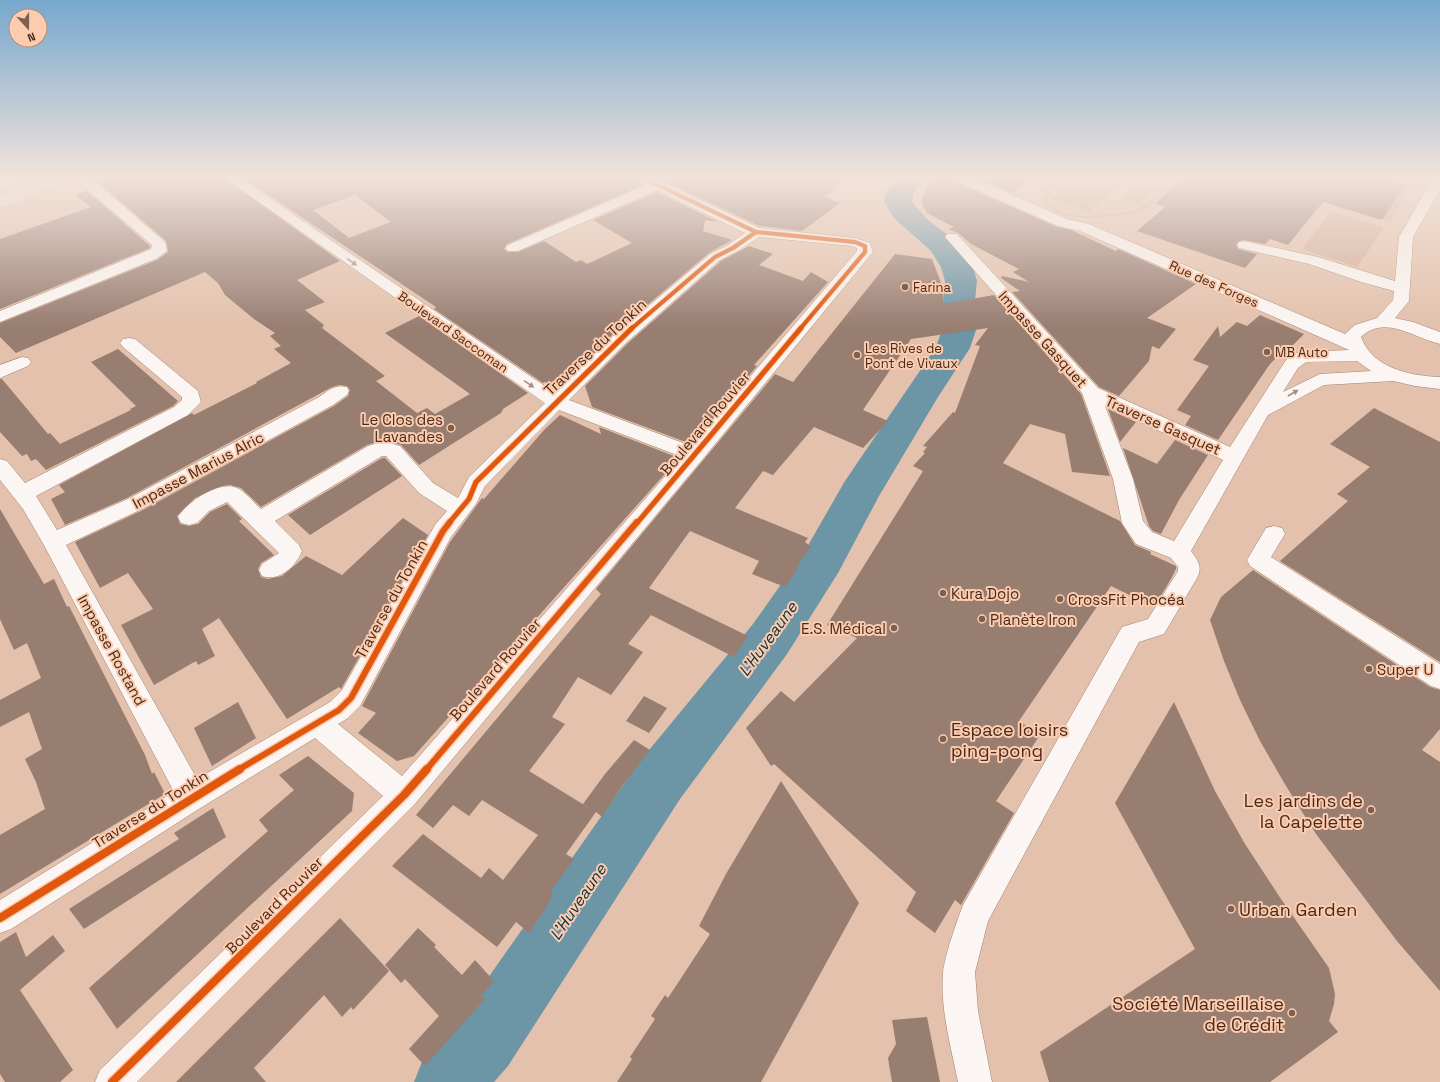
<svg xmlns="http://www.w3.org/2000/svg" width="1440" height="1082" font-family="'Space Grotesk',sans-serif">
	<rect width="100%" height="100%" fill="#e3c1ac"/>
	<path fill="#d2ad97" d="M1063 176H1070C1061 183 1044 191 1048 204 1056 209 1064 213 1073 215 1087 217 1127 215 1139 208 1146 205 1153 198 1157 192 1153 182 1144 180 1134 176 1145 176 1162 181 1162 194 1156 200 1151 207 1143 211 1134 215 1123 215 1113 216 1089 218 1056 222 1041 199 1043 189 1055 183 1063 176Z
		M1080 176H1099L1122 184 1088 212 1052 199Z
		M1286 176H1421L1420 178 1424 179 1422 182 1417 181 1416 184 1420 186 1419 188 1411 186 1389 221 1316 200Z
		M1136 185 1155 191 1140 205 1121 198Z
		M1331 212 1384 228 1357 267 1302 249Z"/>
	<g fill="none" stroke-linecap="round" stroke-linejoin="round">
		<path fill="#6c95a6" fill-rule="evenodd" d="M898 176H925L914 193 912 202 928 220 953 239 973 267 977 281 975 300 977 327 970 348 938 397 879 496 838 573 787 654 680 799 508 1066 494 1082H414L424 1057 460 1018 640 761 753 624 806 549 845 481 936 347 943 327V300L945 281 941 267 931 251 894 218 884 202 886 193Z"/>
	</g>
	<path fill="#987d71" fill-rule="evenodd" d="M91 176H221L340 261 297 280 325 302 305 310 324 325 322 328 385 376 376 381 417 413 427 408 435 414 470 394 385 333 419 316 528 393 503 409 501 413 419 465 401 445 383 440 367 445 261 507 241 488 230 485 222 486 195 498 177 516 180 524 189 526 198 524 210 512 227 504 242 519 239 521 274 555 261 563 258 569 261 577 268 579 282 576 306 556 342 575 403 518 428 535 341 689 339 687 287 719 219 618 202 629 215 656 198 665 196 661 154 685 121 625 153 609 128 573 100 588 75 542 143 510 334 406 348 396 350 390 347 386 339 385 332 387 127 498 65 525 51 499 65 492 59 485 192 413 194 415 257 383 256 382 291 363 274 349 281 346 270 336 275 333 254 319 225 295 218 283 205 272 16 353 0 337V323L157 260 168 252 167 244 165 240Z
		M240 176H632L643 185 507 244 504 249 508 252H518L544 241 576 262 581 260 587 264 632 243 593 220 657 192 718 222 705 220 703 231 732 240 709 253 613 334 579 368 577 363 553 387 545 382 543 383 434 309 436 307ZM355 195 391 222 349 238 313 210Z
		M654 176H852L830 188 835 190 823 196 840 203 802 231 759 226Z
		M934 176H950L951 180 1057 227 1071 230 1116 251 1118 249 1196 284 1147 318 1176 329 1159 349 1152 346 1149 361 1119 396 1099 387 1012 292 1020 291 1001 278 1002 276 1029 282 1013 272 1019 269 971 244 958 233 949 229 954 227 927 213 923 206 922 198Z
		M974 176H1035L1012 193Z
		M1184 176H1374L1405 185 1382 220 1323 202 1288 245 1270 239 1265 244 1244 240 1239 241 1236 244 1238 249 1257 254 1245 268 1137 231 1165 207 1155 204Z
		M87 191 150 246V248L0 309V239L91 207 75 195Z
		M749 246 773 254 759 265 803 281 811 272 828 282 754 365 757 366 691 444 592 407 585 386 627 344 721 261Z
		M895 254 932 259 943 288V304L994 295 1081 394 1110 476 1072 472 1065 434 1030 424 1003 463 1120 521 1135 545 1151 552 1150 554 1176 566V569L1171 579 1154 607 1111 586 1019 721 1040 735 996 801 1014 813 961 905 955 900 935 933 906 911 916 892 774 764 771 766 746 728 781 691 794 702 857 638 827 625 923 471 913 466 925 453 923 452 927 447 923 446 953 412 955 413 980 346 975 345 988 328 911 339 863 410 888 421 863 448 814 427 773 475 763 471 735 508 808 538 805 542 811 547 797 566H799L785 587 752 574 759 561 690 531 649 588 748 636 734 657 651 615 628 644 643 652 611 695 578 677 552 717 565 724 529 771 594 811 583 804 605 774 634 740 650 750 623 785 602 817 596 812 566 854 574 859 550 892 553 894 544 911 529 933 516 922 497 947 392 866 423 834 481 878 489 868 503 880 538 835 482 800 469 816 453 805 433 828 416 815 601 594 596 589 775 374 793 382Z
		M1260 315 1304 334 1292 346 1285 349 1270 364 1218 440 1185 425 1191 416 1177 410 1209 366 1193 360 1218 326 1220 337 1237 322 1247 326Z
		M118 349 178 401 173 406 46 470 36 459 31 461 27 454 22 456 0 432V379H2L48 434 50 433 60 444 131 410 130 409 136 406 91 362Z
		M1374 408 1440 442V662L1280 561 1348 501 1337 494 1370 467 1330 444Z
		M1108 409 1136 422 1120 442Z
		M560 415 601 434 599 427 679 458 414 756 397 761 358 733 376 713 362 706 450 542 482 498 484 499 544 430Z
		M1175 440 1208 455 1179 500 1161 534 1153 531 1149 526 1123 448 1157 464Z
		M382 458H385L402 476 310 535 288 515Z
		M0 509 44 584 54 579 67 607 69 606 145 755 152 774 154 772 165 794 0 894V835L45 809 36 782 25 759 42 749 29 712 0 727V700L41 678 27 643 14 650 0 619Z
		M1253 570 1430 687 1440 690V729L1422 750 1440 762V991L1397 941 1316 834 1286 786 1260 741 1240 700 1224 661 1210 620 1221 597Z
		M644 696 667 708 649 733 626 721Z
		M238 702 256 738 212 766 194 728Z
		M1174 702 1215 791 1245 844 1279 896 1329 968 1335 994 1334 1004 1329 1021 1338 1032 1270 1082H1049L1040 1052 1195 949 1115 803Z
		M308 756 354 793 352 811 117 1029 89 988 268 831 259 820 294 790 279 775Z
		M781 781 859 903 761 1082H617L632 1059 630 1057 655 1019 651 1016 665 995 668 998 710 934 699 926 726 874Z
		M213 808 226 837 84 929 69 909 179 839 174 833Z
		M340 918 389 971 353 1010 351 1007 342 1017 324 995 254 1068 266 1082H176Z
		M418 928 436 945 434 947 462 975 475 960 494 981 481 996 485 999 425 1066 409 1049 439 1016 405 979 401 983 385 965Z
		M16 932 26 957 53 935 65 951 20 990 73 1070 60 1082H5L0 1074V942Z
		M927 1017 940 1082H892L888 1058 896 1044 892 1020Z"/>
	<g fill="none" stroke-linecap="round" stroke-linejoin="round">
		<g stroke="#a08471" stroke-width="1">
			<path id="minor" d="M12 176H42L43 177 41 180 36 181 0 186V178Z
				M60 176H82L92 179 164 241 166 244 167 251 156 259 0 322V311L151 249 152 245 82 185 61 179Z
				M222 176H237L555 393 614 335 710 254 728 245 745 233 657 190 518 251H508L505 248 508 245 646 185 633 176H650L759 228 855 238 870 243 873 252 702 460 414 805 137 1082H95L100 1070 383 796 315 738 202 807 11 929 0 933V900L174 792 45 547 23 509 0 480V459L7 461 25 483 174 407 182 400V397L123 347 120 343 123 339 129 338 135 339 198 391 201 402 188 415 36 496 57 530 128 499 319 397C329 390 335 384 347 387L349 391 347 395 333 405 142 509 66 545 197 779 330 702 342 690 435 525 447 511 419 493 386 456H382L275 521 299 545 302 551C296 566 280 582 262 576L259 570 262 564 279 553 227 502 209 511 197 523 189 525 181 523 178 517C187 502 220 480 237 488 246 492 254 503 261 509L368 446 383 441 400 446 433 483 458 498 469 477 545 403ZM759 237 852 246 857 248V251L691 446 569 400 626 343 720 260 738 251ZM559 410 682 457 402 776 338 724 348 718 360 706 451 537 476 504 485 486Z
				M951 176H969L1067 219 1089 224 1345 334 1355 325 1377 318 1393 300 1394 291 1361 282 1309 264 1239 248 1237 245 1239 242 1244 241 1318 257 1395 281 1399 237 1433 178 1440 176V190L1413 237 1409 301 1395 318 1413 322 1440 332V344C1414 338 1385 314 1361 337 1372 368 1410 376 1440 377V389L1415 386 1393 381 1324 385 1268 415 1191 551C1198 561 1203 567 1197 578L1164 634 1139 642 988 921 975 972 978 1011 992 1082H958C951 1047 940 1009 943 973 944 957 957 921 963 905L1122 627 1148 619 1178 571V567L1171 558 1136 544 1122 523 1113 479 1082 393 945 237 947 234H957L1098 388 1230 447 1286 360 1296 353 1302 352 1349 350 1080 231 1058 226 952 179ZM1357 361 1371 371 1320 374 1283 392 1298 368 1306 362ZM1105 406 1223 460 1174 541 1152 532 1143 521 1133 479Z
				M22 357 28 358 31 362 28 366 0 378V365Z
				M1274 526 1282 528 1285 534 1271 557 1440 664V689L1431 686 1250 566 1247 560 1266 528Z"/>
		</g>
		<g stroke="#f2e3da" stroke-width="1">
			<path id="major" d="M51 176H69L68 179 0 207V198Z"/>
		</g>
		<use href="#minor" fill="#fbf6f3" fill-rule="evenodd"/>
		<use href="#major" fill="#e5e0d3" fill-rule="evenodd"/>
		<g stroke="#fcccb1" stroke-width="5.5">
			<path id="cycleway-far3" d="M639 176 756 232 855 242 865 246V252L800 329
				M631 329 715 257 733 248 756 232"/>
		</g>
		<g stroke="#fcccb1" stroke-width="7">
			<path id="cycleway-far2" d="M449 523 469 499 476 482 632 328
				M637 523 801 328"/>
		</g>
		<g stroke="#fcccb1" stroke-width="9">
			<path id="cycleway-far1" d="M238 770 339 710 351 698 443 531 450 522
				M426 770 637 522"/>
		</g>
		<g stroke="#fcccb1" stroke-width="11">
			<path id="cycleway" d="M0 918 240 769
				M112 1082 404 795 427 769"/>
		</g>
		<use href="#cycleway-far3" stroke="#e0570d" stroke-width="4"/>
		<use href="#cycleway-far2" stroke="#e0570d" stroke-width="5"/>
		<use href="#cycleway-far1" stroke="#e0570d" stroke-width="6"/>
		<use href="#cycleway" stroke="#e0570d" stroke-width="8"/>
	</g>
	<defs><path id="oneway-solid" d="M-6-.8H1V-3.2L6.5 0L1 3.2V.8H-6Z"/></defs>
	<g fill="#a29086">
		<use href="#oneway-solid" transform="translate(352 262) rotate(35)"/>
		<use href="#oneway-solid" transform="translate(529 384) rotate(35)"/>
		<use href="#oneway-solid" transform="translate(1293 393) rotate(-30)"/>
	</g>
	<linearGradient id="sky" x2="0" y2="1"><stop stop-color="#76a8ce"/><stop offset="0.54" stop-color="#f2e3da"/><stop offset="1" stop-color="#f2e3da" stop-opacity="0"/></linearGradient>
	<rect width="1440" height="328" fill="url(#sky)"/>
	<g fill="#80604c" stroke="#fcccb1" stroke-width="1.5">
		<circle cx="905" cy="287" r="4"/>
		<circle cx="1267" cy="352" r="4"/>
		<circle cx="857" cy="355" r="4"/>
		<circle cx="451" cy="428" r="4"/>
		<circle cx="943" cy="593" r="4"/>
		<circle cx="1060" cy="599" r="4"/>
		<circle cx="982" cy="619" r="4"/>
		<circle cx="894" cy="628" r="4"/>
		<circle cx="1369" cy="669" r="4"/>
		<circle cx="943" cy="739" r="4"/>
		<circle cx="1371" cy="810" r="4"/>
		<circle cx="1231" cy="909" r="4"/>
		<circle cx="1292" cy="1013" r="4"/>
	</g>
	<g text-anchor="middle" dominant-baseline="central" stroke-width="4" stroke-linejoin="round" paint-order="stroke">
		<g font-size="13" fill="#4a2b18" stroke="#fcccb1">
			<text transform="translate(1214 284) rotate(24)">Rue des Forges</text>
			<text transform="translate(453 332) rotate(35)">Boulevard Saccoman</text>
		</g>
		<g font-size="13" fill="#4a2b18" stroke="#fcccb1" text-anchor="start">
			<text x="913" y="287">Farina</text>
			<text x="865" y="348">Les Rives de<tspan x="865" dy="15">Pont de Vivaux</tspan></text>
			<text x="1275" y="352">MB Auto</text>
		</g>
		<g font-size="15" fill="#4a2b18" stroke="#fcccb1">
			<text transform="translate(1043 339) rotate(48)">Impasse Gasquet</text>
			<text transform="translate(595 347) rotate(-43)">Traverse du Tonkin</text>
			<text transform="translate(705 423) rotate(-50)">Boulevard Rouvier</text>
			<text transform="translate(1163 425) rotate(24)">Traverse Gasquet</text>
			<text transform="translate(198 470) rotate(-28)">Impasse Marius Alric</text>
			<text transform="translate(391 599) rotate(-61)">Traverse du Tonkin</text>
			<text transform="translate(112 650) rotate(61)">Impasse Rostand</text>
			<text transform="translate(495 669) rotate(-49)">Boulevard Rouvier</text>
			<text transform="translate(150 809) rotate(-32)">Traverse du Tonkin</text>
			<text transform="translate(274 905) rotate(-45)">Boulevard Rouvier</text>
		</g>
		<g font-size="15" fill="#4a2b18" stroke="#fcccb1" text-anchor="start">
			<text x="443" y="419" text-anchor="end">Le Clos des<tspan x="443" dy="17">Lavandes</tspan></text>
			<text x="951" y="593">Kura Dojo</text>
			<text x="1068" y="599">CrossFit Phocéa</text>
			<text x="990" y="619">Planète Iron</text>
			<text x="886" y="628" text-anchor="end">E.S. Médical</text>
			<text x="1377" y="669">Super U</text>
		</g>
		<g font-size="16" font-style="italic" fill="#0d2f3e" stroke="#fcccb1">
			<text transform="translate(768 639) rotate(-54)">L'Huveaune</text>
			<text transform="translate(578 902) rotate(-56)">L'Huveaune</text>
		</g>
		<g font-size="18" fill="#4a2b18" stroke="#fcccb1" text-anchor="start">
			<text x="951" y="729">Espace loisirs<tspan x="951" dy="21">ping-pong</tspan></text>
			<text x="1363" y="800" text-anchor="end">Les jardins de<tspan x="1363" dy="21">la Capelette</tspan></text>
			<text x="1239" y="909">Urban Garden</text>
			<text x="1284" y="1003" text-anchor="end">Société Marseillaise<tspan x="1284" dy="21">de Crédit</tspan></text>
		</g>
	</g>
	<g transform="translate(28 28) rotate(159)"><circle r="19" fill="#fcccb1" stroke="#b58c74"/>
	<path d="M0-3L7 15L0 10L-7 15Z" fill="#80604c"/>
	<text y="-6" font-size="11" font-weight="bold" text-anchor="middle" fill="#4a2b18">N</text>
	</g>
</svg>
